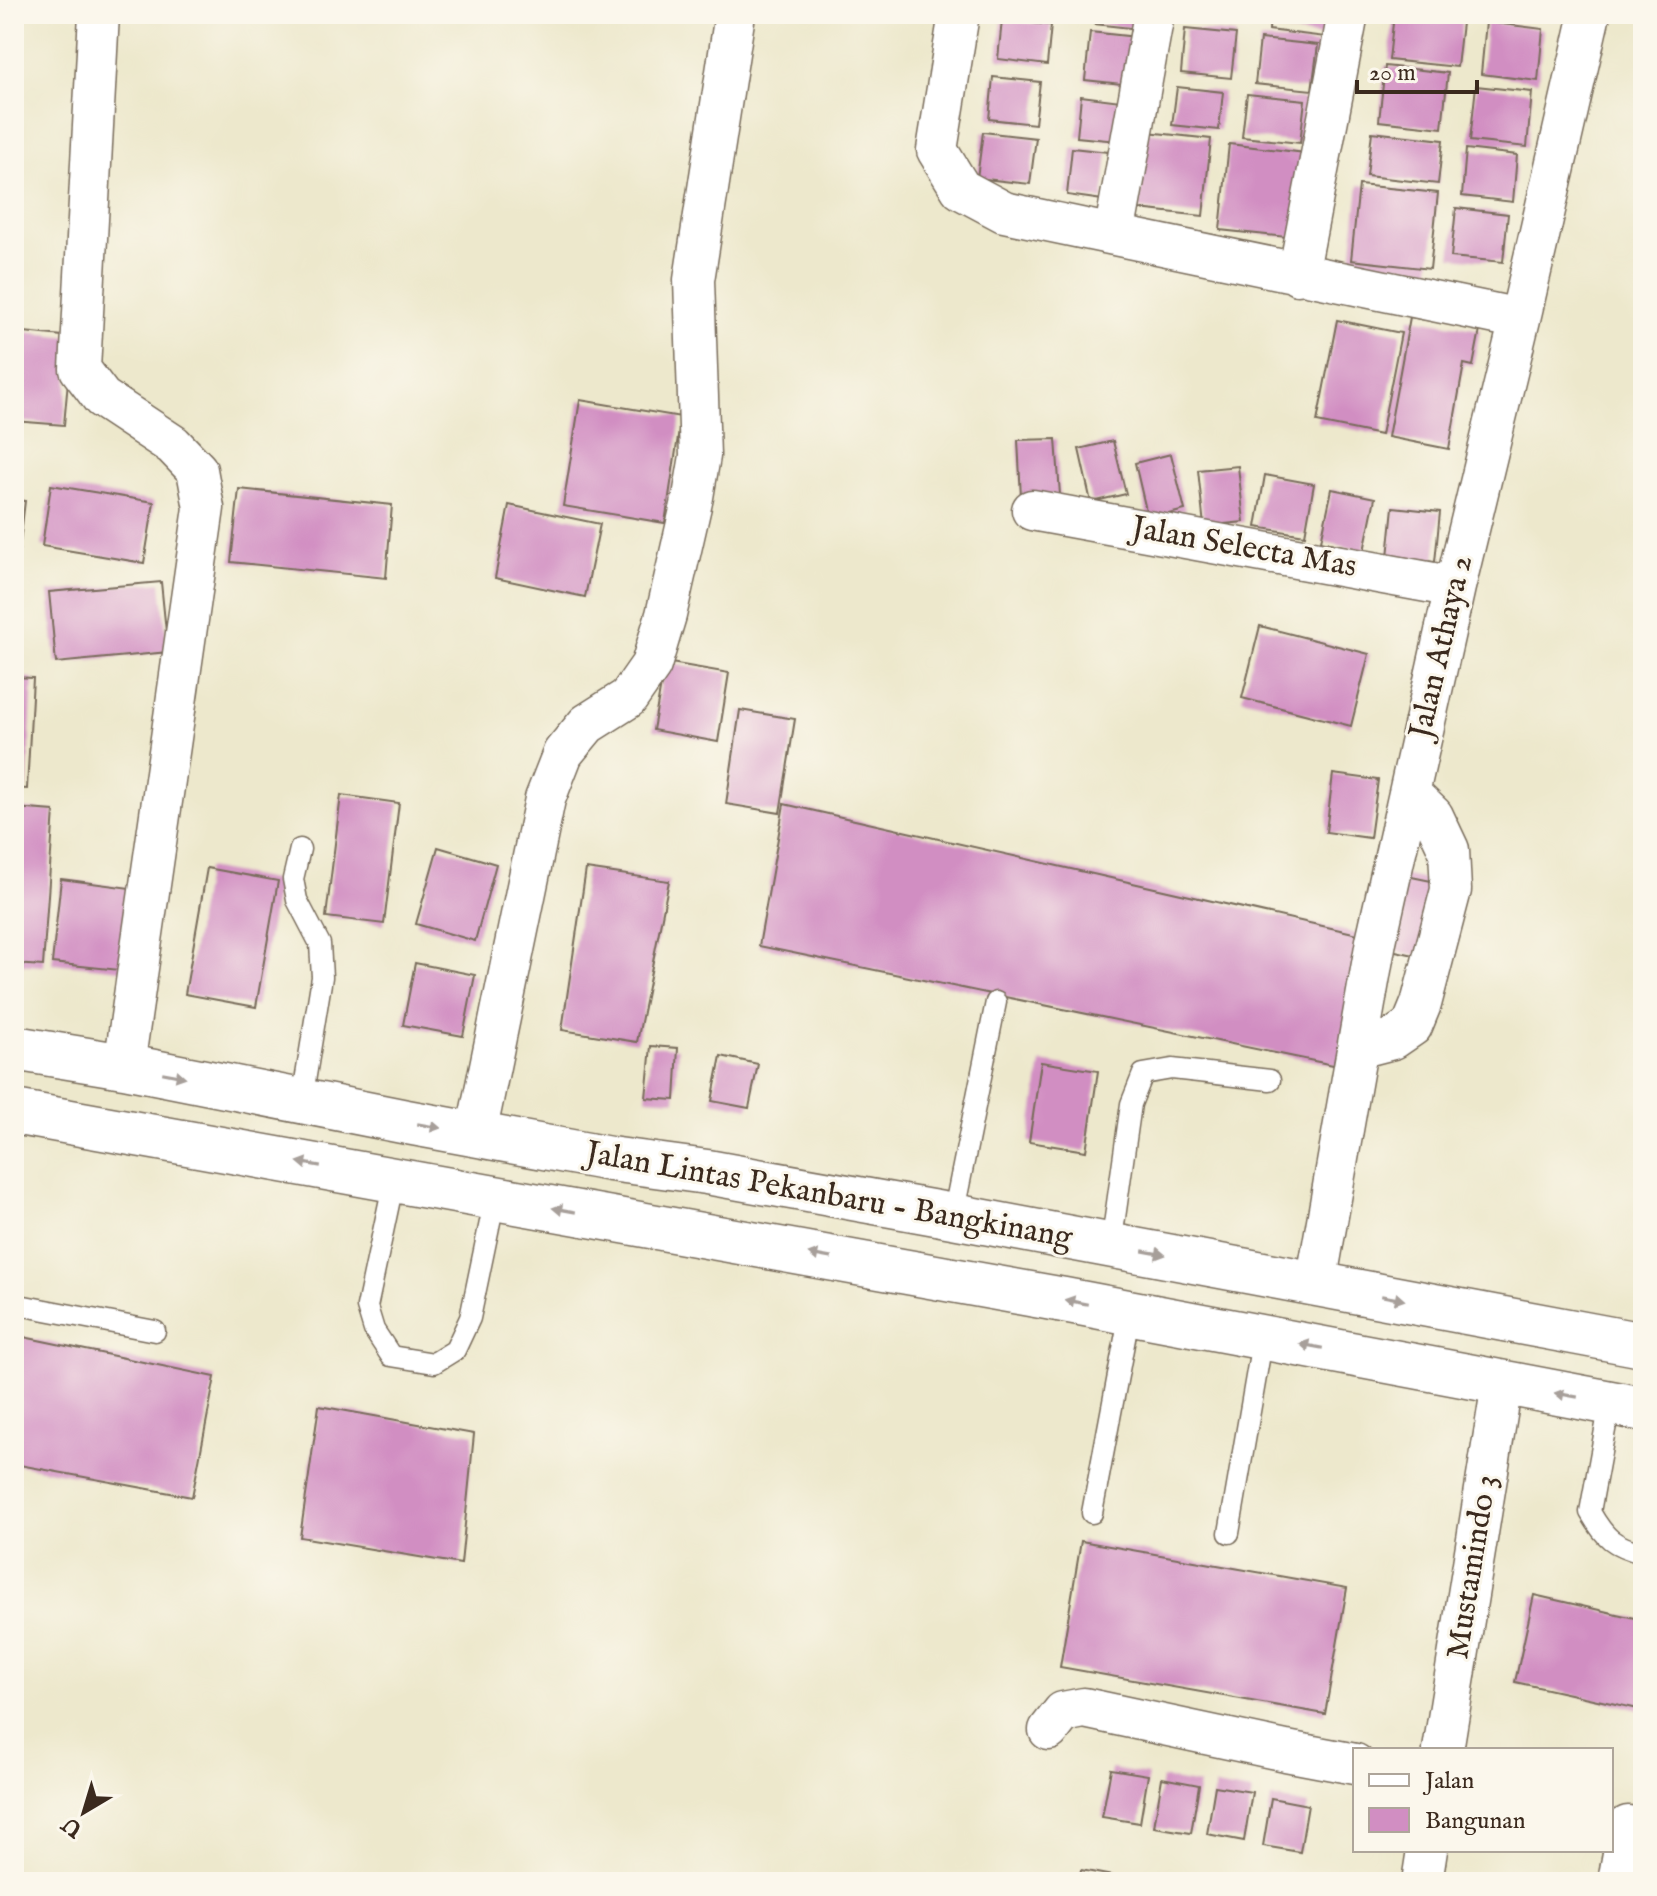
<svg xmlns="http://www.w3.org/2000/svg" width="1657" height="1896" font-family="'IM FELL English',serif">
	<rect width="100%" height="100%" fill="#fbf7ec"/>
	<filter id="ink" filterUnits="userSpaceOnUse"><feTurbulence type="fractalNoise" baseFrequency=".0125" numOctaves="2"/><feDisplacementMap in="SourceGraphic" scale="16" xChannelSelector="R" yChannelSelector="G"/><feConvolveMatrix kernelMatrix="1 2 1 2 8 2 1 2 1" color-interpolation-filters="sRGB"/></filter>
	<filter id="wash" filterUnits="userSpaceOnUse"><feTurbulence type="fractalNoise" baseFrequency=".006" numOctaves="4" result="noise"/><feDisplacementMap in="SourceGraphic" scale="32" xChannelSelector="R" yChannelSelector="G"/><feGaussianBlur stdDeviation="1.8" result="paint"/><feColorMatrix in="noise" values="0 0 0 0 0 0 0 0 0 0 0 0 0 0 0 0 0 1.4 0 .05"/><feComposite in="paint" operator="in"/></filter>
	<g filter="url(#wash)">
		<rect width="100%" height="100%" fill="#ede8cc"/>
		<g id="blocks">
			<path fill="#d18ec2" d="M1096 14H1140L1139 29 1095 24Z
				M1270 14H1327L1325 37 1269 30Z
				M1394 14H1463L1457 67 1389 60Z
				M1002 20 1051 25 1047 65 998 59Z
				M1486 22 1543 29 1538 81 1481 74Z
				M1185 29 1236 34 1231 78 1181 73Z
				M1090 32 1136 37 1131 85 1085 80Z
				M1260 39 1318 45 1312 90 1255 84Z
				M1385 66 1448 73 1442 128 1379 121Z
				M993 77 1040 82 1035 124 989 119Z
				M1476 86 1532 92 1527 147 1470 141Z
				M1177 87 1223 92 1219 130 1172 125Z
				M1247 94 1305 100 1300 143 1242 137Z
				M1081 96 1121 101 1117 141 1077 137Z
				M983 132 1036 138 1030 184 977 178Z
				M1147 132 1211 139 1203 216 1139 209Z
				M1372 132 1443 140 1438 184 1367 176Z
				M1229 144 1305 153 1296 238 1220 230Z
				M1072 148 1108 152 1103 200 1067 195Z
				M1466 149 1517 155 1513 202 1462 196Z
				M1359 185 1438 193 1430 269 1351 260Z
				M1456 208 1508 214 1503 262 1451 257Z
				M1410 317 1480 330 1473 366 1464 364 1449 449 1388 437Z
				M1337 320 1401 333 1381 435 1317 422Z
				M14 331 72 337 64 425 14 421Z
				M580 400 681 417 665 523 563 506Z
				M1056 439 1060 495 1021 497 1018 440Z
				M1113 441 1126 494 1091 502 1079 449Z
				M1171 454 1185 510 1148 519 1135 463Z
				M1238 466 1244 522 1204 526 1198 470Z
				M1265 475 1314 484 1305 535 1256 527Z
				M51 485 154 502 144 563 42 546Z
				M239 489 392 505 386 578 231 562Z
				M1332 489 1375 498 1364 551 1321 541Z
				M14 500 25 501 16 576H14Z
				M509 505 600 524 585 597 495 578Z
				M1393 507 1440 512 1435 562 1388 557Z
				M161 582 168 652 56 663 49 592Z
				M1260 626 1369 654 1351 726 1242 698Z
				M665 662 729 673 718 742 653 730Z
				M14 677 33 678 27 789 14 788Z
				M740 710 795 719 780 813 726 804Z
				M1333 774 1378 780 1370 838 1326 832Z
				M341 795 399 803 384 924 326 917Z
				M784 804 1371 937 1343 1067 759 946Z
				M14 808 54 811 43 966 14 964Z
				M438 847 496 864 475 941 416 924Z
				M207 868 278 881 256 1007 185 994Z
				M586 869 669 881 637 1042 562 1030Z
				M1402 875 1436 882 1419 956 1386 949Z
				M61 879 138 889 129 971 52 963Z
				M415 963 475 975 463 1036 403 1025Z
				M651 1046 678 1048 675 1100 646 1098Z
				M721 1056 758 1064 749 1108 712 1101Z
				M1041 1062 1098 1071 1086 1151 1029 1142Z
				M14 1335 215 1377 192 1497 14 1464Z
				M319 1406 474 1434 461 1564 300 1537Z
				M1081 1541 1347 1588 1325 1714 1060 1667Z
				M1534 1595 1643 1620V1710L1515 1682Z
				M1111 1769 1148 1775 1140 1823 1102 1817Z
				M1162 1778 1199 1785 1191 1833 1154 1827Z
				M1215 1786 1252 1792 1244 1841 1207 1834Z
				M1271 1798 1308 1805 1300 1852 1263 1846Z
				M1081 1870 1118 1877 1117 1882H1079Z"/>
		</g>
	</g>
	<g filter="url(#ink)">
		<use href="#blocks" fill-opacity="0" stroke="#796c5b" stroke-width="2"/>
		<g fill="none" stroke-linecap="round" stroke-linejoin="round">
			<g stroke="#796c5b" stroke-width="23">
				<path id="service" d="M300 849 293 879 297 900 320 944 322 977 302 1100
					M394 1180 367 1307 374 1330 391 1356 434 1363 455 1350 470 1318 495 1198
					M953 1216 996 1002
					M1111 1246 1131 1104 1143 1074 1172 1069 1270 1080
					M14 1304 155 1331
					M1610 1403 1590 1512C1605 1538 1613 1546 1643 1553
					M1092 1513 1130 1312
					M1229 1533 1263 1336"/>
			</g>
			<g stroke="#796c5b" stroke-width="43">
				<path id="minor" d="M99 14 80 369 102 398 173 445 197 470 204 508 124 1066
					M959 14 937 150 961 189 1004 212 1114 235
					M1154 14 1114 235 1520 319
					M1298 275 1348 14
					M1032 510 1455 587
					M1358 1048 1393 1039 1412 1026 1421 1004 1451 890 1449 850 1433 816 1409 793
					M476 1134 545 799 563 753 587 724 628 698 651 665 666 615 693 497 700 456 694 280 735 14
					M1316 1284 1376 941 1455 587 1520 319 1590 14
					M1049 1730 1063 1712 1084 1708 1286 1751 1355 1764
					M1443 1750 1502 1384
					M1422 1882 1427 1850
					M1618 1882 1628 1826"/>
			</g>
			<g stroke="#796c5b" stroke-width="47">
				<path id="trunk" d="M14 1048 124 1066 407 1122 610 1159 707 1172 953 1216 1643 1345
					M14 1112 1064 1300 1643 1409"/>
			</g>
			<use href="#service" stroke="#fff" stroke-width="20"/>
			<use href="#minor" stroke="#fff" stroke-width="40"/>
			<use href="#trunk" stroke="#fff" stroke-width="44"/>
		</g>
		<defs><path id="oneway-solid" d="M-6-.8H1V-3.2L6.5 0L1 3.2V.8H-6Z" transform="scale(2)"/></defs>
		<g fill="#a79f9a">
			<use href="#oneway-solid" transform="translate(174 1075) rotate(11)"/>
			<use href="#oneway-solid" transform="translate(429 1126) rotate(10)"/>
			<use href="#oneway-solid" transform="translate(309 1164) rotate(-170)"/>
			<use href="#oneway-solid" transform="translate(564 1210) rotate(-170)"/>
			<use href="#oneway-solid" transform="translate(1154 1253) rotate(10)"/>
			<use href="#oneway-solid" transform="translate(820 1256) rotate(-170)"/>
			<use href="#oneway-solid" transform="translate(1393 1298) rotate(11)"/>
			<use href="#oneway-solid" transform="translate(1076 1302) rotate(-169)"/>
			<use href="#oneway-solid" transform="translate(1311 1346) rotate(-169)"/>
			<use href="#oneway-solid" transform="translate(1566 1395) rotate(-170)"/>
		</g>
	</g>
	<g text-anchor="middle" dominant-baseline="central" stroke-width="6" stroke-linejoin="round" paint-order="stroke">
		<g font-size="32" fill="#3b2a1e" stroke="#fbf7ec">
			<text transform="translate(1244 548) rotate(10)">Jalan Selecta Mas</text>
			<text transform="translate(1442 647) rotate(-77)">Jalan Athaya 2</text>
			<text transform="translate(829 1196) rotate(10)">Jalan Lintas Pekanbaru - Bangkinang</text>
			<text transform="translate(1473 1567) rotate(-81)">Mustamindo 3</text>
		</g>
	</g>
	<rect width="1657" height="1896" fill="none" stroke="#fbf7ec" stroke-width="48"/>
	<rect x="1353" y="1748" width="260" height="104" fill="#fbf7ec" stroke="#aea59a" stroke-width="2"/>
	<rect x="1369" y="1774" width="40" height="12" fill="#ffffff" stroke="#aea59a" stroke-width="2"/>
	<text x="1425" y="1788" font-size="24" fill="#3b2a1e">Jalan</text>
	<rect x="1369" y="1808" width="40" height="24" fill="#d18ec2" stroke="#aea59a" stroke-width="2"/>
	<text x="1425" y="1828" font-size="24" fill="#3b2a1e">Bangunan</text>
	<g transform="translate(84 1812) rotate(218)" stroke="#fbf7ec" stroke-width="6" paint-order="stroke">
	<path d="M0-6L14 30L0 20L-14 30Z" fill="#3b2a1e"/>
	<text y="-12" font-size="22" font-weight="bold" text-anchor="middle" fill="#3b2a1e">U</text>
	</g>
	<path d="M1357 80v12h120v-12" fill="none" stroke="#3b2a1e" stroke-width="4"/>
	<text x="1369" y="80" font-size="24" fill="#3b2a1e" stroke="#fbf7ec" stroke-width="6" paint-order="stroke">20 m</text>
</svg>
